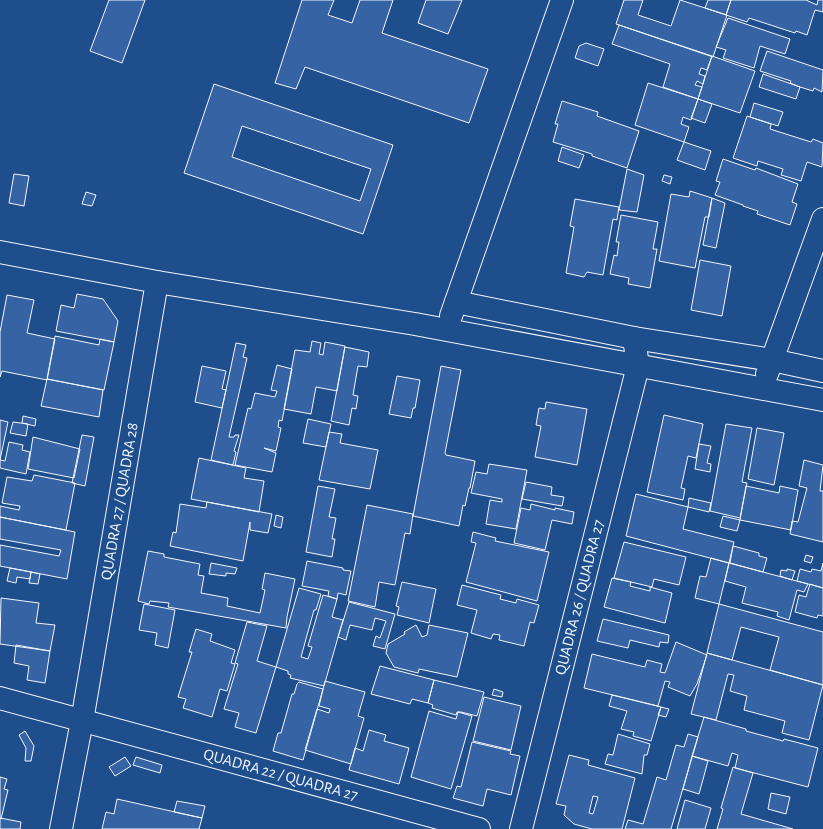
<svg xmlns="http://www.w3.org/2000/svg" width="823" height="829" font-family="'Alegreya Sans',sans-serif">
	<rect width="100%" height="100%" fill="#1f4e8c"/>
	<path fill="#3563a3" stroke="#f2f6ff" fill-rule="evenodd" d="M109 0H145L122 63 90 51Z
		M302 0H334L328 15 352 23 360 0H393L382 33 488 69 469 123 305 67 296 89 275 83Z
		M426 0H462L448 34 418 23Z
		M624 0H643L638 15 671 26 680 0 727 15 713 57 616 24Z
		M708 0H731L726 15 705 8Z
		M731 0H806L817 5 818 0H823V12L815 10 807 35 796 31 795 33 749 18 747 22 726 15Z
		M728 18 790 39 785 54 760 46 754 68 723 58 726 50 716 47Z
		M619 25 712 56 707 70 701 68 699 74 705 76 703 84 697 81 695 85 702 87 698 99 663 87 670 64 612 44Z
		M586 43 604 49 598 66 575 58 579 46Z
		M767 51 823 70 822 92 814 88 813 91 800 87 790 83 791 81 760 71Z
		M712 56 755 71 740 113 698 99Z
		M763 74 800 87 796 99 759 87Z
		M648 83 698 99 691 120 683 117 681 124 689 127 684 142 635 125Z
		M214 84 393 145 363 234 184 173ZM242 126 371 169 360 201 232 157Z
		M698 99 712 104 705 123 691 118Z
		M562 101 598 112 597 116 639 131 627 168 592 156V154L553 142 558 124H555Z
		M754 103 783 112 778 126 750 117Z
		M747 116 771 124 770 129 811 142 813 139 823 143 822 167 807 162 801 181 781 175 783 169 758 161 757 166 733 158Z
		M684 142 711 151 705 170 677 160Z
		M562 147 584 155 579 168 558 161Z
		M723 159 755 170 756 168 798 184 792 202 797 204 790 225 757 214 758 211 743 206V205L715 195 720 182 716 181Z
		M627 169 644 175 637 212 619 210Z
		M14 174 29 176 24 206 9 203Z
		M664 175 672 177 670 184 662 181Z
		M690 191 712 198 709 217H705L695 268 659 261 671 194 689 197Z
		M86 192 96 195 92 206 82 204Z
		M712 198 725 203 716 248 703 245Z
		M575 199 619 207 617 220 613 219 603 275 587 272 584 277 566 273 574 227 570 226Z
		M621 215 658 222 653 249H657L650 288 628 284 629 278 610 274 614 255 617 256 619 242H616Z
		M700 260 731 266 722 316 691 310Z
		M77 294 103 299 118 321 114 342 56 331 61 305 74 308Z
		M7 295 34 300 27 333 55 339 47 380 2 371 0 377V332Z
		M55 336 99 345 100 339 114 342 104 390 47 379Z
		M312 341 321 343 319 354 323 355 325 342 345 346 337 391 316 387 311 414 284 409 295 350 310 352Z
		M236 343 246 345 243 357 247 358 229 437H234L235 435H239L234 451 236 452 233 465 211 460Z
		M345 347 369 352 367 367 358 366 353 395 358 396 356 409 352 408 349 425 331 421Z
		M277 365 292 369 282 421 279 420 278 427 281 428 276 451 264 448 276 453 272 472 235 465 248 408 251 409 255 393 275 397 277 391 271 390Z
		M202 366 226 371 222 389 226 390 222 408 195 402Z
		M441 366 461 370 445 453 446 455 475 461 470 488H469L465 506 463 505 459 526 413 516Z
		M397 376 420 380 415 408H413L411 418 389 414Z
		M47 379 103 390 99 417 41 406Z
		M546 402 587 409 577 465 535 457 541 426 536 425 539 408 545 409Z
		M664 415 703 424 696 458 688 456 681 488 685 489 683 500 647 492Z
		M23 416 36 419 35 426 22 423Z
		M308 419 331 424 326 447 303 443Z
		M0 420 8 422 0 460Z
		M13 422 28 424 26 436 10 433Z
		M726 424 752 428 742 482 747 483 740 518 710 511Z
		M757 428 784 433 774 485 748 479Z
		M329 432 342 434 340 443 378 450 370 489 319 480Z
		M82 435 94 437 85 486 72 483Z
		M33 437 80 449 74 478 28 469Z
		M9 442 23 445 22 450 30 452 26 474 0 468V460L5 461Z
		M699 444 711 446 707 463 711 464 710 472 695 469Z
		M199 458 246 468 244 478 264 481 259 512 191 499Z
		M804 460 823 465 820 491H823V542L790 534 792 521 798 522 807 488 799 486Z
		M489 464 527 470 516 529 486 524 490 500 502 502V499L471 493 476 472 487 474Z
		M34 475 75 483 66 530 0 517V506L19 510 20 506 2 503 7 477 32 481Z
		M526 482 552 487 551 495 564 497 562 506 522 499Z
		M318 486 335 489 329 517 336 518 332 539H335L332 557 306 552Z
		M746 486 779 493 780 486 798 490 791 530 740 520Z
		M636 494 688 507 683 529 734 542 729 563 626 536Z
		M689 498 711 503 709 512 688 507Z
		M207 502 272 514 268 533 250 530V522L243 561 170 546 173 532 176 533 180 504 206 508Z
		M531 504 555 510V508L574 512 572 524 552 520 545 550 514 543 521 508 530 510Z
		M367 505 413 514 410 534 405 533 395 585 379 582 375 607 348 601Z
		M276 515 283 517 281 528 274 526Z
		M723 516 740 520 737 531 720 527Z
		M0 517 75 532 67 579 0 566V545L59 556 61 550 0 539Z
		M473 532 496 538 495 541 549 552 537 601 466 582 476 543 471 542Z
		M624 542 686 557 679 585 654 579 652 587 614 578Z
		M733 546 759 553V556L767 558 763 572 730 563Z
		M148 551 164 554V557L200 564 198 575 204 576 201 593 228 598 227 606 260 613 265 590 262 589 265 573 295 579 287 617 286 628 168 607 169 603 150 601 149 604 138 601Z
		M806 555 813 557 811 563 804 561Z
		M711 558 729 563 719 604 695 598 700 576 706 577Z
		M307 561 343 568V570L351 571 346 595 338 593 337 599 328 596 329 591 302 586Z
		M211 563 237 568 235 574 226 573V576L209 574Z
		M729 563 808 584 804 592 797 590 789 620 777 616 778 612 742 603 746 587 725 581Z
		M823 563V588L797 581 800 569 811 572 812 569 821 571Z
		M10 568 31 572 30 579 17 577 16 583 7 581Z
		M787 569 795 571 792 580 780 576 781 570 787 571Z
		M31 572 40 574 38 584 29 583Z
		M612 578 631 582 630 586 650 591V587L672 593 665 623 604 607Z
		M402 582 436 589 429 623 397 615 399 607 396 606Z
		M810 584 823 588V616L818 615 817 618 795 612 799 595 806 597Z
		M462 585 501 595 500 599 516 603 517 599 539 605 534 623 530 622 524 646 499 640 500 635 493 634 491 639 471 633 477 610 457 605Z
		M299 588 321 594 316 610H314L301 657 308 659 312 647 308 646 323 595 337 599 332 617 343 620 324 686 290 678 291 675 288 674V671L276 667Z
		M1 598 39 603 36 623 55 625 50 651 0 644Z
		M349 602 395 614 385 649 373 646 376 636 380 638 386 621 375 618 372 630 350 625 346 640 338 637Z
		M144 604 175 610 168 648 155 645 157 633 139 630Z
		M719 604 823 632V685L770 670 779 637 741 627 732 660 707 653Z
		M603 619 669 635 668 643 660 642 659 647 630 640 628 648 597 641Z
		M247 622 267 626 257 661 276 667 256 733 235 727 239 713 224 709 238 664 235 663Z
		M416 625 422 637 427 635 429 625 468 633 457 677 419 669 418 673 394 667 386 653 388 644 405 634 404 632Z
		M196 629 212 634 210 641 235 650 231 663 235 664 227 691 220 689 212 717 183 708 186 699 178 697 192 652H189Z
		M676 642 707 655 697 684 690 696 668 687 670 682 665 681 658 706 584 688 592 654 645 667 647 660 662 664 660 672 665 673Z
		M16 645 50 651 45 683 27 680 29 666 14 663Z
		M707 653 823 685 809 740 782 733 785 721 744 710 747 696 730 691 734 675 728 674 716 720 691 714Z
		M380 666 434 680 428 703 412 699 410 704 371 694Z
		M434 680 484 692 477 716 461 712H457L456 715 432 708 433 705 428 703Z
		M325 681 365 692 358 716 364 718 351 764 305 750 317 709 329 713 330 709 319 706Z
		M299 682 323 689 303 760 273 751 278 733H281L292 694H294L297 684Z
		M494 689 503 692 502 697 492 695Z
		M612 695 661 707 651 741 633 736 634 732 621 729 627 711 609 706Z
		M484 697 521 706 511 750 473 741Z
		M661 707 669 709 666 717 658 715Z
		M429 711 456 719 458 712 472 716 451 789 411 777Z
		M704 717 746 729V731L783 741 784 739 818 748 808 787 735 768 738 755 732 753 728 766 692 756Z
		M369 730 386 735 384 741 409 748 399 784 349 770 355 748 363 751Z
		M25 731 34 746 31 761H25L26 748 19 735Z
		M618 734 650 744 647 755H644L642 774 605 764 608 754 613 755Z
		M688 734 698 737 671 829H625L628 820 643 824 657 777 666 780 676 745 684 747Z
		M472 742 511 751 510 754 520 756 511 795 487 789 483 806 453 798 457 786 461 787Z
		M569 755 589 760 588 765 635 778 622 829H592L574 824 564 815 566 806 556 804ZM593 796 598 797 593 814 589 813Z
		M692 756 708 761 699 794 683 789Z
		M125 757 131 766 115 776 109 767Z
		M136 757 162 765 160 773 133 765Z
		M733 767 753 773 741 814 793 829H717L723 809 721 808Z
		M0 777 7 779 4 789 8 790 1 819 0 818Z
		M771 793 790 797 786 814 768 809Z
		M117 799 202 818 199 829H102L106 812 114 814Z
		M685 800 711 808 705 829H677Z
		M177 801 205 806 202 818 174 812Z
		M0 818 21 822 20 829H0Z"/>
	<g fill="none" stroke-linecap="round" stroke-linejoin="round">
		<g stroke="#f2f6ff" stroke-width="24">
			<g id="minor">
				<path d="M0 252 157 282 415 324 823 400"/>
				<path d="M456 302 634 338 772 360 823 371"/>
				<path d="M451 316 562 0"/>
				<path d="M767 374 823 219"/>
				<path id="s1" d="M0 698 479 829"/>
				<path id="s2" d="M61 829 82 721 157 282"/>
				<path id="s3" d="M521 829 638 366 634 338"/>
			</g>
		</g>
		<use href="#minor" stroke="#1f4e8c" stroke-width="22"/>
	</g>
	<g text-anchor="middle" dominant-baseline="central" stroke-width="3" stroke-linejoin="round" paint-order="stroke">
		<g font-size="16" fill="#f2f6ff" stroke="#1f4e8c">
			<text stroke="none"><textPath href="#s2" startOffset="333">QUADRA 27 / QUADRA 28</textPath></text>
			<text stroke="none"><textPath href="#s3" startOffset="239">QUADRA 26 / QUADRA 27</textPath></text>
			<text stroke="none"><textPath href="#s1" startOffset="291">QUADRA 22 / QUADRA 27</textPath></text>
		</g>
	</g>
</svg>
